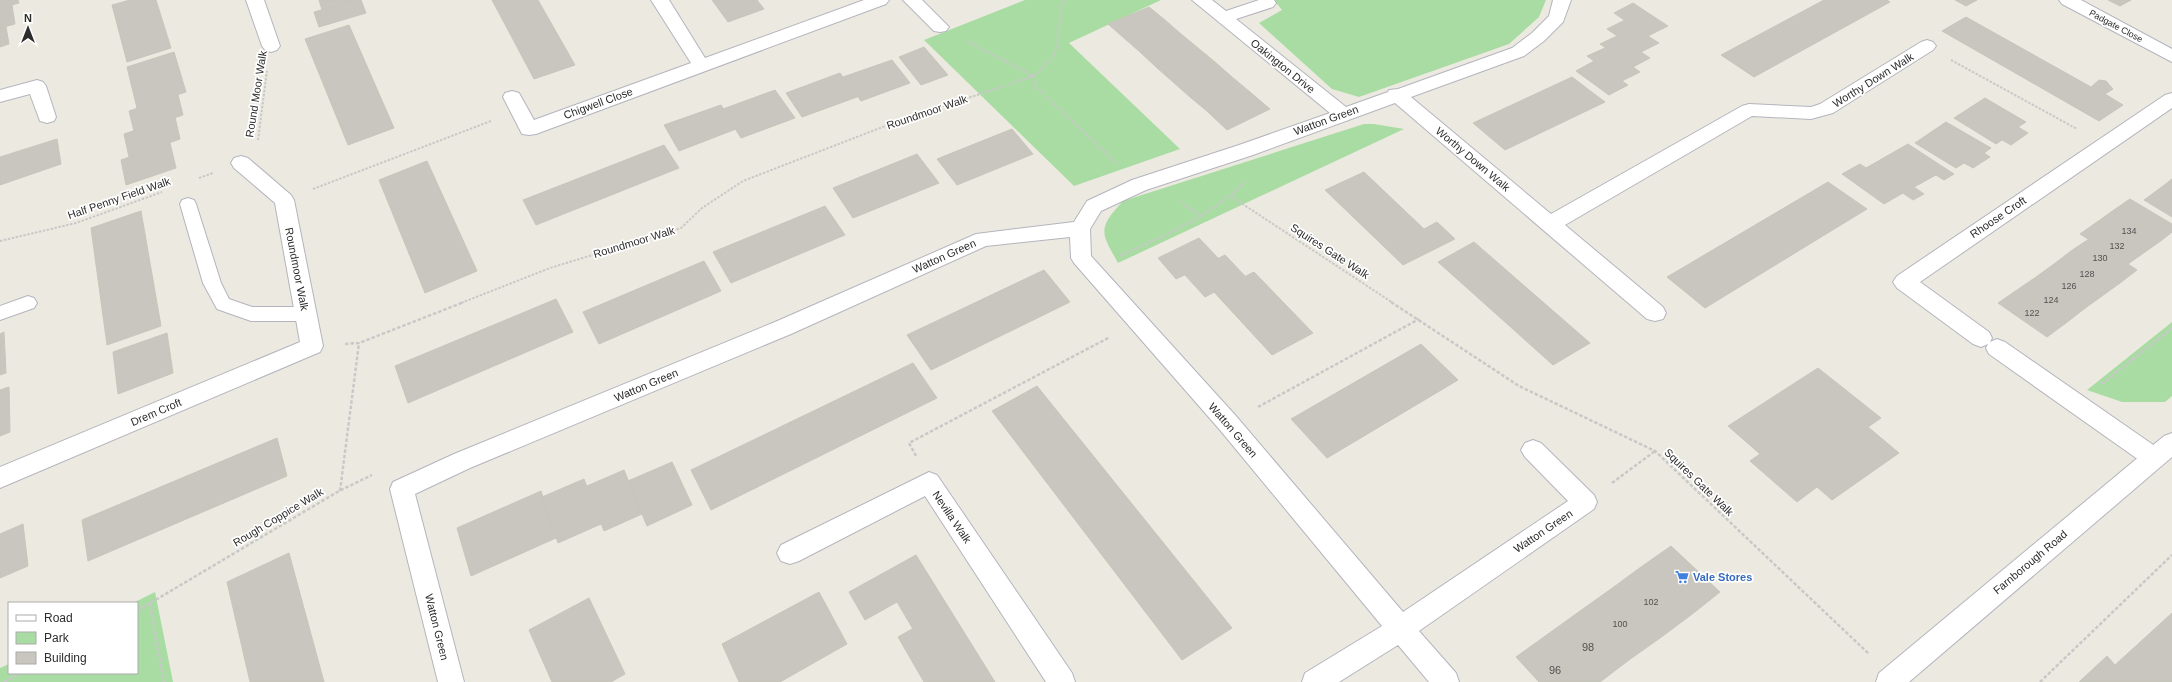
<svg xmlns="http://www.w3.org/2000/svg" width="2172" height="682" font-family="Arial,sans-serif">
	<rect width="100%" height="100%" fill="#eceae0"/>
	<path fill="#a9dca3" d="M1025 0H1161L1069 43 1180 149 1074 186 924 40Z
		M1274 0H1546L1539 17 1509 44 1359 97 1332 89 1259 23 1282 10Z
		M1364 124H1374L1404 129 1118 263C1101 232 1097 229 1123 201Z
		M2172 322V396L2165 402H2122L2087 390Z
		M155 592 173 682H0V668L9 664V673H137V603H133Z"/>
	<path fill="#c8c6bf" stroke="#c7c6ba" d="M0 0H18L19 3 0 8Z
		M130 0H156L171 48 127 62 112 5Z
		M319 0H356L322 10Z
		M356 0H361L366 13 319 27 314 12Z
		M492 0H538L575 65 534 79Z
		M712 0H757L764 9 728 22Z
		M1824 0H1887L1890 2 1754 77 1721 55Z
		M1955 0H1977L1966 6Z
		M2108 0H2131L2120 6Z
		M1633 3 1668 26 1648 36 1614 13Z
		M12 5 15 24 0 28V8Z
		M1149 7 1165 20 1124 38 1108 24Z
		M1966 17 2091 87 2099 80 2106 81 2113 89 2105 94 2123 105 2099 121 1942 31Z
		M1165 20 1181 34 1140 52 1124 38Z
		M1625 20 1648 36 1659 43 1641 52 1607 29Z
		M349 25 394 128 348 145 305 39Z
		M6 27 9 44 0 47V28Z
		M1181 34 1198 48 1156 67 1140 52Z
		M1617 36 1650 58 1633 67 1600 44Z
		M924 47 948 75 921 85 899 57Z
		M1198 48 1215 62 1173 82 1156 67Z
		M1605 48 1633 67 1640 72 1622 81 1587 56Z
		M174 52 186 92 137 108 127 67Z
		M892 60 910 83 861 101 843 77Z
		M1594 61 1622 81 1628 85 1609 95 1576 71Z
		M1215 62 1232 77 1190 97 1173 82Z
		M840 73 857 97 802 117 786 93Z
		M1232 77 1250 92 1208 112 1190 97Z
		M1572 77 1605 102 1505 150 1473 123Z
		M775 90 795 118 741 138 723 109Z
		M1250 92 1270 109 1227 130 1208 112Z
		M178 95 183 115 134 131 129 111Z
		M1985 98 2026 122 2018 127 2028 133 2011 145 2002 140 1996 144 1954 118Z
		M721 105 736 129 679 151 664 125Z
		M175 117 180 139 129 157 124 134Z
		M1946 122 1991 148 1984 153 1990 157 1973 168 1964 163 1956 168 1915 143Z
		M1012 129 1033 154 957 185 937 159Z
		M57 139 61 164 0 185V157Z
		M170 143 176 168 126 185 121 160Z
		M1908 144 1954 174 1944 180 1936 175 1914 187 1924 194 1913 200 1866 168Z
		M664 145 679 168 536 225 523 200Z
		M917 154 939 183 853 218 833 188Z
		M427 161 477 271 425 293 379 180Z
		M1860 164 1866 168 1903 193 1884 204 1842 174Z
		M1364 172 1424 229 1437 222 1455 239 1403 265 1325 190Z
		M2172 179V196L2159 189Z
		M1828 182 1867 209 1705 308 1667 277Z
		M2159 189 2172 196V217L2144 200Z
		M2130 199 2172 224V232L2162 240 2114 210Z
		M825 206 845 235 731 283 713 252Z
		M2114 210 2162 240 2145 252 2097 222Z
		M141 211 161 326 107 345 91 228Z
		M2097 222 2145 252 2128 264 2080 234Z
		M1199 238 1219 259 1176 279 1158 258Z
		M2089 239 2128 264 2137 270 2120 283 2071 251Z
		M1474 242 1590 343 1553 365 1438 262Z
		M2071 251 2120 283 2102 296 2054 264Z
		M1225 255 1245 276 1205 297 1185 275Z
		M704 261 721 291 599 344 583 312Z
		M2054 264 2102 296 2084 309 2036 277Z
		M1044 270 1070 302 931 370 907 335Z
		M1254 272 1313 333 1272 355 1214 292Z
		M2036 277 2084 309 2066 323 2017 290Z
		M2017 290 2066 323 2047 337 1998 303Z
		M556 299 573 332 408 403 395 366Z
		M4 332 6 373 0 375V334Z
		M167 333 173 373 118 394 113 352Z
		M1421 344 1458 380 1327 458 1291 419Z
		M913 363 937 398 711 510 691 470Z
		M1818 368 1881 418 1868 427 1899 453 1832 500 1817 487 1797 502 1750 461 1760 454 1728 426Z
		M1037 386 1232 628 1182 660 992 411Z
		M9 387 10 432 0 436V390Z
		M277 438 287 476 88 561 82 520Z
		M672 462 692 505 647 526 628 481Z
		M624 470 642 514 604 531 587 486Z
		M584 479 601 524 558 543 542 497Z
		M541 491 556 538 471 576 457 528Z
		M23 524 28 566 0 578V534Z
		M1671 546 1720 592 1691 615 1641 567Z
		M289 553 324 682H250L227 582Z
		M916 555 949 608 913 629 897 602 865 620 849 592Z
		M1641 567 1691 615 1660 638 1611 589Z
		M1611 589 1660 638 1629 660 1580 611Z
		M819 592 847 644 780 682H739L722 644Z
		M589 598 625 674 611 682H552L529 630Z
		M949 608 995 682H924L898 637Z
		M1580 611 1629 660 1600 682H1594L1548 634Z
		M2172 613V682H2079L2107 656 2115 665Z
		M1548 634 1594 682H1539L1516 657Z"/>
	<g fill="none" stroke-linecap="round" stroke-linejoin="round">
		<g stroke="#b4b4be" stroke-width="2">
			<path id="lane" d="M188 198 194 200 196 204 221 283 229 299 252 307H306L312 309 315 314 312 319 306 321H251L217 309 203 283 180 204 182 200Z
				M28 296 34 298 37 303 34 308 0 320V306Z"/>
		</g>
		<g stroke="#b4b4be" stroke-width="2">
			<path id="street" d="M246 0H264L280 46 277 50 271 52 265 50 262 46Z
				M651 0H669L705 58 864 0H889L886 4 536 134 529 135 522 134 503 97 505 93 512 91 519 93 534 120 691 63Z
				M903 0H922L949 27 946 31 940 32 934 31Z
				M1192 0H1212L1226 11 1259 0H1274L1276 3 1273 7 1236 19 1346 107 1388 92 1389 90 1398 89 1512 48 1532 33 1549 16 1553 0H1571L1563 22 1544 41 1524 56 1411 97 1551 214 1742 106 1749 104 1811 107 1820 104 1921 42 1927 40 1933 42 1936 46 1933 50 1833 113 1811 119 1752 116 1565 225 1663 307 1666 313 1663 319 1655 321 1647 319 1395 103 1253 155 1146 190 1101 211 1090 229 1091 256 1236 416 1403 612 1568 501 1525 457 1521 450 1525 443 1533 440 1541 443 1594 495 1597 502 1594 509 1419 631 1456 673 1459 682H1429L1398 645 1339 682H1302L1305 673 1382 626 1220 430 1074 263 1071 258 1070 237 986 246 791 334 470 468 415 494 464 682H438L390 489 393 482 454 454 775 322 976 234 1074 222 1087 201 1132 180 1239 145 1330 113Z
				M2059 0H2081L2172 49V62L2062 4Z
				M37 80 43 82 46 86 56 117 54 121 47 123 40 121 30 94 0 102V90Z
				M2172 93V108L1920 282 1989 332 1992 338 1990 342 1997 339 2005 342 2162 451 2166 458 2162 465 2154 468 2146 465 1989 354 1986 348 1988 344 1981 347 1973 344 1897 288 1893 282 1897 276 2165 95Z
				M241 156 248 158 291 195 294 200 323 346 320 352 0 488V467L300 342 275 203 234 168 231 163 234 158Z
				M929 472 937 475 1072 673 1075 682H1046L925 496 799 561 790 564 781 561 777 553 781 545Z"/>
		</g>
		<g stroke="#b4b4be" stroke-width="2">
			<path id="secondary" d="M2172 433V457L1909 682H1876L1879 673 2164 436Z"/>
		</g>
		<path stroke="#c8c8c8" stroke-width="2" stroke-dasharray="2.5 1.5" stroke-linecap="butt" d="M967 41 1033 76
			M1951 60 2077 129
			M1034 76 1035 86 1117 164
			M258 140 267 71
			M199 178 213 173
			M313 189 491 121
			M1232 197 1393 303
			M1180 202 1201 216
			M0 241 76 223 162 192
			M1120 256C1165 235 1210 217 1246 181
			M461 303 550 268 681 228 702 208 743 181 893 123 1034 76 1053 57 1057 46 1062 2 1066 0"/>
		<path stroke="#c8c8c8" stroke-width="2.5" stroke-dasharray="3.5 2" stroke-linecap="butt" d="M1391 302 1519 386 1655 451 1869 654
			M345 344 359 343 464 302
			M2102 384 2172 328
			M1258 407 1419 319
			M916 456 909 443 1110 337
			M1612 483 1655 451
			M340 491 359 343
			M150 604 164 682
			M137 611 339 491 372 475
			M4 682 21 673
			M2040 682 2172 555"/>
		<use href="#lane" fill="#fff" fill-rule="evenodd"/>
		<use href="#street" fill="#fff" fill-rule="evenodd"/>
		<use href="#secondary" fill="#fff" fill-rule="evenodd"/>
	</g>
	<defs>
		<g id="supermarket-bare" transform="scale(1.08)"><path d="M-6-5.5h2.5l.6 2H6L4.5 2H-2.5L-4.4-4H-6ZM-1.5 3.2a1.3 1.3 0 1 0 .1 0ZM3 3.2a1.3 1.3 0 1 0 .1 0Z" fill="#3f7fe0" stroke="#fff" stroke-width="2.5" paint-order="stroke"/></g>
	</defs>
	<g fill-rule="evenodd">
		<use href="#supermarket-bare" x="1682" y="577"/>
	</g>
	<g text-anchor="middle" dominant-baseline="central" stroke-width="3.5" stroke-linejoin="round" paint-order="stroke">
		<g font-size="9" fill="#2c2c2c" stroke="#fff">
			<text transform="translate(2116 26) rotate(28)">Padgate Close</text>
		</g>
		<g font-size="9" fill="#535251">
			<text x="2129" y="231">134</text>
			<text x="2117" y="246">132</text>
			<text x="2100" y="258">130</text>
			<text x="2087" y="274">128</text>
			<text x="2069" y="286">126</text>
			<text x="2051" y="300">124</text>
			<text x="2032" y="313">122</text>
			<text x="1651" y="602">102</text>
			<text x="1620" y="624">100</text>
		</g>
		<g font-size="11" fill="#2c2c2c" stroke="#fff">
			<text transform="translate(1283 66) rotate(39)">Oakington Drive</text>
			<text transform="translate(1873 80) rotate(-32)">Worthy Down Walk</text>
			<text transform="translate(256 94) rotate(-81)">Round Moor Walk</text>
			<text transform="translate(598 103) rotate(-20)">Chigwell Close</text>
			<text transform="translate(927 112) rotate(-19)">Roundmoor Walk</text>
			<text transform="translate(1326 120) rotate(-20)">Watton Green</text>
			<text transform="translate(1473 159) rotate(40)">Worthy Down Walk</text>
			<text transform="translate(119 198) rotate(-19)">Half Penny Field Walk</text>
			<text transform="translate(1998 217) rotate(-34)">Rhoose Croft</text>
			<text transform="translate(634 242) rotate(-17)">Roundmoor Walk</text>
			<text transform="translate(1330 251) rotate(33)">Squires Gate Walk</text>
			<text transform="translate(944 256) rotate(-24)">Watton Green</text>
			<text transform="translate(297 269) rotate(79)">Roundmoor Walk</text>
			<text transform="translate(646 385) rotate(-23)">Watton Green</text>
			<text transform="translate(156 412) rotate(-23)">Drem Croft</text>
			<text transform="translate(1233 430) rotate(49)">Watton Green</text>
			<text transform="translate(1699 482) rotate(44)">Squires Gate Walk</text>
			<text transform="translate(278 517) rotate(-31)">Rough Coppice Walk</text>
			<text transform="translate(952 517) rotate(56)">Nevilla Walk</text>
			<text transform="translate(1543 531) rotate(-34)">Watton Green</text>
			<text transform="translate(2030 562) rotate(-40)">Farnborough Road</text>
			<text transform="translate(437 627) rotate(76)">Watton Green</text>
		</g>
		<g font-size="11" font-weight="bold" fill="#366cbe" stroke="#fff" text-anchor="start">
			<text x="1693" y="577">Vale Stores</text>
		</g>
		<g font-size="11" fill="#535251">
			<text x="1588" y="647">98</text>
			<text x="1555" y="670">96</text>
		</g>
	</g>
	<rect x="8" y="602" width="130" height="72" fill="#ffffff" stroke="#ababab"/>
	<rect x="16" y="615" width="20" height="6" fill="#ffffff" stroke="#ababab"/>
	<text x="44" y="622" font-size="12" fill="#2c2c2c">Road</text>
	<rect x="16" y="632" width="20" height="12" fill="#a9dca3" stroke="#ababab"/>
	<text x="44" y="642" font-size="12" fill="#2c2c2c">Park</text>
	<rect x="16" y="652" width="20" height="12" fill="#c8c6bf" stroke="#ababab"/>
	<text x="44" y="662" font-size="12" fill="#2c2c2c">Building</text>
	<g transform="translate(28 28)" stroke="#ffffff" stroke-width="3" paint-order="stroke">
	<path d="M0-3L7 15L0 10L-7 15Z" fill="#2c2c2c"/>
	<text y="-6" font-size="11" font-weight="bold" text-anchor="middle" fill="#2c2c2c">N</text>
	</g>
</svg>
